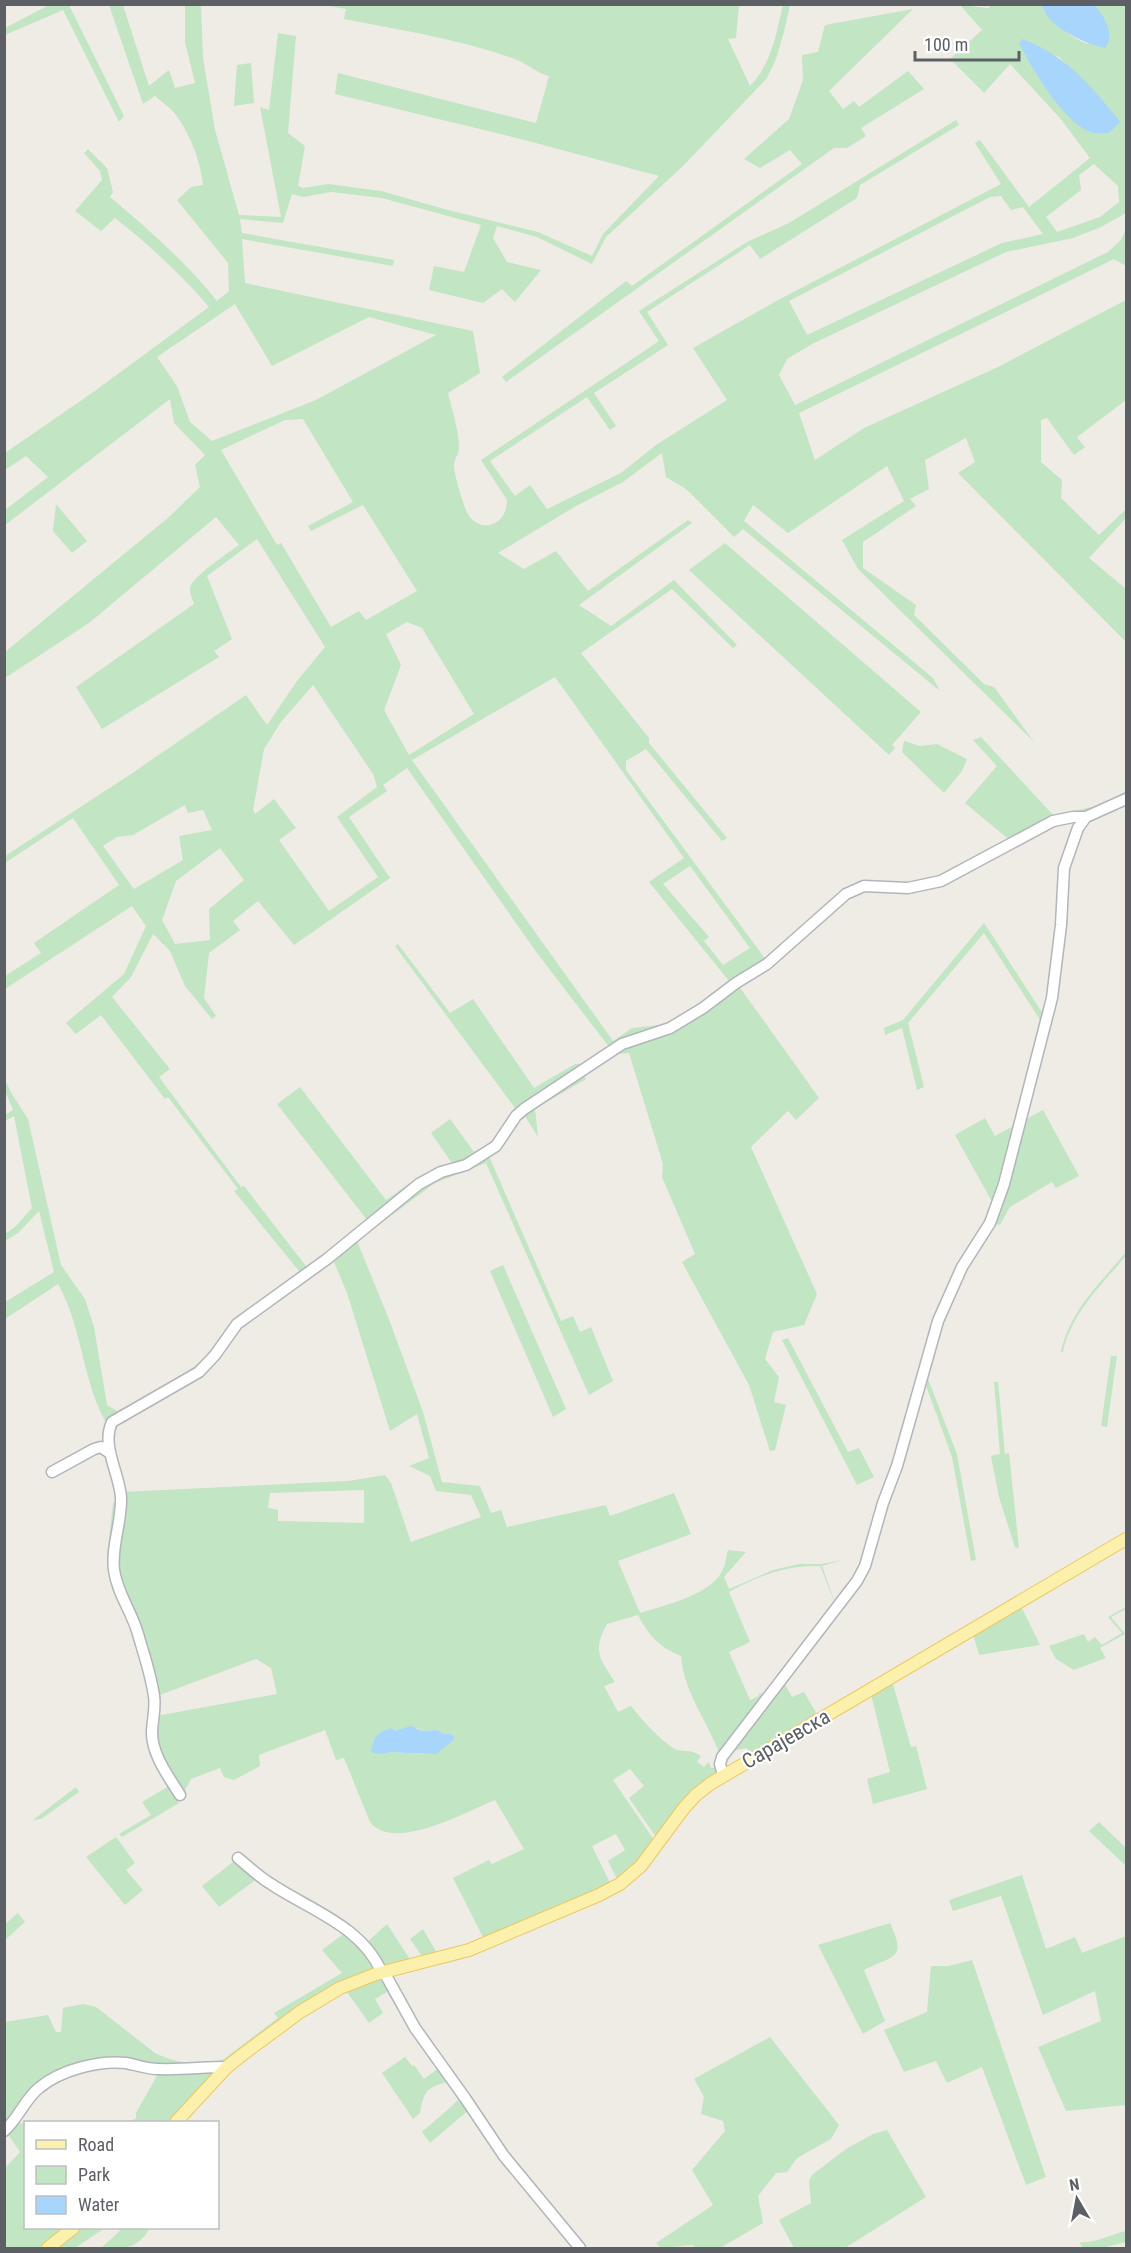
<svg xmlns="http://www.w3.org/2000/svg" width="1131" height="2253" font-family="'Roboto Condensed',sans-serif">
	<rect width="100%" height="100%" fill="#eeece5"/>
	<path fill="#c2e5c3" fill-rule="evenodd" d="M51 4 69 5 124 116 119 122 63 10 5 35V28Z
		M109 5H123L149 86 169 70 175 88 195 83 185 42V5H201L203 58 215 130 239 215 281 217 260 107 269 110 278 33 296 36 288 133 305 146 298 186 303 188 328 184 381 191 448 210 538 232 592 256 603 234 659 176 517 138 335 94 338 73 536 123 549 76C542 76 523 61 512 58 458 39 401 30 344 19L346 9 324 5H739L736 38 728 39 750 86C772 63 776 34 783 5H790L784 32 776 59 767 78 683 166 606 237 592 264 537 237 497 226 493 238 507 262 541 270 515 302 502 289 483 303 429 290 434 266 464 272 481 225 382 198 331 192 303 197 292 194 283 223 240 219 242 233 394 260 393 266 242 239 245 283 473 331 480 373 448 393C452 410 459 430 459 448 459 454 454 459 454 465 454 475 462 500 466 510 474 533 507 530 507 500L481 460 659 341 639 311 747 242 789 223 956 120 959 125 860 185 857 198 760 259 750 245 647 312 668 345 594 393 616 426 610 430 587 397 490 461 515 496 530 485 547 509 621 473 656 445 727 400 693 348 782 298 1001 184 975 143 980 140 1029 207 1090 158 1060 118 1010 64 984 93 950 59 982 30 960 5C971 5 978 8 989 8L991 5H1042C1047 22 1071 37 1087 44L1106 22 1094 5H1126V213L1101 227 1073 238 1006 252 812 344 787 359 779 375 795 405 1108 252 1120 241 1126 230V266L1114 259 799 413 815 460 864 428 998 367 1126 300V400L1077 437 1085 447 1074 455 1047 418 1041 420V462L1062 480 1061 498 1099 535 1126 509V518L1089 558 1126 589V642L958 473 975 462 966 438 925 460 929 489 910 499 916 506 863 542V568L916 605 914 615 984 684 994 687 1034 742 858 569 842 540 904 501 887 466 788 533 753 505 744 521 933 678 940 691 743 529 734 537 686 489 666 477 662 453 623 482 576 506 498 553 524 569 556 551 588 591 688 520 692 523 579 605 611 626 674 580 737 645 733 648 672 589 581 653 649 738V743L727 838 722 841 646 749 626 761V770L766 960 736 982 819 1098 796 1120 788 1111 751 1147 817 1294 804 1325 773 1332 765 1359 779 1377 774 1402 786 1405 775 1450 770 1451 749 1385 682 1262 695 1254 662 1177 663 1164 629 1053 608 1055 613 1052 537 953 407 768 383 785 387 791 349 817 390 878 294 945 258 901 233 921 240 930 209 953 204 998 216 1016 212 1019 185 986 170 951 153 934 131 977 112 997 170 1069 159 1077 241 1187 244 1186 309 1270 303 1276 234 1191 238 1189 168 1097 165 1099 101 1015 76 1034 66 1023 124 974 146 926 132 906 5 989V976L41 953 34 943 119 885 73 818 5 863V856L128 776 246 695 267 725 297 681 325 647 257 539 207 576 232 639 214 651 219 657 102 729 76 687 194 604C192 598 188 591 191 585 197 574 228 553 239 545L216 517 89 623 5 678V652L169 517 200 487 195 465 205 455 174 423 170 399 5 525V510L48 477 26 456 5 470V453L92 393 209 307C181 274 149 245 115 218L101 231 75 211 102 180 100 171 84 153 88 149 107 168 113 192 110 197C148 229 186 262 217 301L229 291 228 263 177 200 191 187 203 185C201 162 190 134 176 115 171 108 162 102 155 96L143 104ZM1019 42 1059 57 1119 122 1109 133 1044 85ZM1094 164 1118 186 1119 202 1100 217 1057 232 1046 217 1081 190 1079 175ZM1001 196 1011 210 1023 207 1043 234 1002 243 807 335 789 301 990 197ZM235 304 272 366 369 317 436 335 316 400 212 441 190 422 177 386 157 357ZM303 419 353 502 308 526 311 531 363 505 417 591 366 620 359 611 331 627 281 543 277 545 221 450 285 420ZM407 622 422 628 474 714 409 755 384 710 401 665 386 634ZM555 677 684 858 649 882 729 981 670 1024 632 1028 613 1041 412 760ZM313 685 373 774 377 787 337 817 378 877 329 911 279 840 296 828 274 799 255 814 253 810 264 749 281 722ZM185 805 188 813 203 810 212 830 179 836 183 860 134 889 103 846 117 837 133 835ZM220 848 244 880 209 909 210 940 175 944 162 920 176 881ZM690 866 750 948 723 965 704 941 709 937 663 884Z
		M913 9 829 91 843 109 854 101 859 107 908 71 924 89 861 128 866 136 847 148H834L506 382 502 377 626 281 632 286 802 164 790 150 760 168 744 159 789 119 803 80 802 55 818 52 825 25Z
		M251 63 254 103 234 106 237 65Z
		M56 504 87 541 72 553 53 531Z
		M725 543 921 712 892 745 895 748 889 755 689 570Z
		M981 737 1054 816 1100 805 1126 791V797L1012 842 965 803 997 766 973 740Z
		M904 741 920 746 937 744 967 759 962 771 944 793 902 752Z
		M984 923 1047 1020 1044 1026 984 933 908 1023 924 1087 917 1090 902 1028 885 1035 884 1028 903 1020Z
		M398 944 450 1013 473 999 534 1088 575 1064 593 1063 583 1073 586 1079 535 1109 538 1137 525 1116 515 1121 488 1154 561 1321 573 1316 580 1332 591 1327 613 1381 589 1395 486 1163 435 1183 357 1241 390 1322 423 1412 442 1482 480 1486 491 1513 501 1510 507 1527 606 1505 610 1516 674 1493 691 1534 618 1561 640 1613C664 1605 713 1595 723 1569 726 1564 726 1556 728 1550L746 1552 724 1577 729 1589 773 1570 799 1564H821L843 1560 822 1566 836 1605 820 1566C786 1565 758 1576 729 1592L750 1642 729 1652 750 1700 759 1696 758 1694 769 1692 727 1746 719 1752C706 1719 684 1692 681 1656 660 1648 648 1635 638 1615L607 1624C592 1651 600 1659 615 1682L604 1686 618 1712 631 1706C643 1721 657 1737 673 1748 680 1753 690 1748 701 1756L697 1762 704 1767 709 1762 711 1768 717 1767 718 1773 658 1840 629 1798 644 1786 630 1769 613 1780 656 1843 618 1881 608 1861 625 1850 616 1834 592 1846 611 1885 484 1939 453 1878 489 1860 492 1864 524 1849 495 1800C468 1811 393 1853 370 1822L344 1758 336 1760 325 1730 259 1755 260 1766 234 1780 224 1777 220 1768 191 1779 183 1794 189 1805 158 1748 156 1716 277 1694 271 1668 256 1659 157 1696 113 1554 107 1557 113 1503 119 1501 123 1492 348 1481 385 1475 391 1483 411 1542 481 1517 471 1495 436 1491 430 1476 409 1466 429 1458 417 1414 390 1431 347 1293 332 1257 371 1225 277 1104 300 1087 386 1200 423 1174 425 1179 454 1166 431 1133 450 1119 474 1152C497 1140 503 1130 515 1108L395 946ZM364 1490V1523L278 1521V1510L268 1508 270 1493ZM392 1728 395 1731 417 1728 422 1731 437 1730 444 1734H451L453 1741 436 1754C422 1753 409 1754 395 1752 386 1752 380 1756 371 1751L374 1744Z
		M4 1078 12 1094 28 1119 61 1265 85 1299 94 1327 107 1405 117 1411C152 1395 190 1376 215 1346L208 1363 108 1426C82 1383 83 1328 58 1284L5 1319V1302L54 1272 39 1211 18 1233 5 1241V1234L15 1227 32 1208 14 1116 5 1121V1115L13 1110 5 1091Z
		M1043 1110 1079 1176 1056 1188 1052 1182 1010 1207 1000 1225 989 1223 995 1207 955 1135 985 1118 995 1136Z
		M1126 1252V1256C1101 1285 1071 1314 1063 1352H1061C1069 1312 1101 1282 1126 1252Z
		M503 1265 566 1409 553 1417 490 1271Z
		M788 1338 848 1452 859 1448 874 1477 857 1485 782 1340Z
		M1111 1356H1117L1107 1427 1101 1426Z
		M925 1371 957 1454 976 1560 971 1561 952 1457 924 1380Z
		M994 1382H998L1005 1454 1009 1453 1019 1548 1015 1547 999 1497 991 1456 1000 1454Z
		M1021 1606 1040 1645 979 1655 973 1634Z
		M1126 1607V1609L1111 1617 1125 1634 1100 1648 1106 1658 1074 1670 1056 1659 1049 1646 1084 1634 1088 1642 1095 1637 1102 1645 1122 1633 1108 1617Z
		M783 1681 792 1697 804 1692 818 1716 749 1757 747 1748 732 1751Z
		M892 1681 911 1747 916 1746 927 1789 873 1804 867 1779 890 1772 871 1694Z
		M169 1786 179 1803 122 1837 119 1834 151 1815 142 1802Z
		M76 1787 79 1792 41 1819 33 1820Z
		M1099 1822 1126 1848V1866L1089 1831Z
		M116 1837 135 1863 126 1870 143 1890 125 1905 86 1857Z
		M237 1859 258 1878 219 1907 202 1886Z
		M1022 1875 1046 1949 1075 1937 1082 1953 1126 1936V2105L1066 2111 1038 2047 1101 2021 1095 1991 1043 2015 1001 1896 953 1911 949 1900Z
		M18 1913 25 1922 5 1940V1924Z
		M890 1923C907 1960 894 1955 864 1970L885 2021 863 2034 818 1945Z
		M387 1924 411 1961 383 1966 366 1943Z
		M423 1929 438 1955 424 1959 410 1939Z
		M346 1932 377 1967 228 2062 177 2067 135 2063 61 2070 5 2126V2022L48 2015 56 2032H61L63 2008 83 2004 96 2007 155 2053C175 2063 203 2068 224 2059L278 2018 274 2013 342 1973 322 1950Z
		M972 1960 1046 2177 1026 2185 982 2067 947 2083 936 2061 904 2072 884 2030 927 2012 931 1966H949Z
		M379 1978 397 2002 394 2003 387 1992 375 1999 383 2013 369 2023 345 1989Z
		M770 2037 839 2125 831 2139 797 2158 787 2172 776 2173 758 2196 763 2223 720 2248H695L693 2245 661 2248 656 2243 713 2205 692 2170 725 2131 723 2121 701 2114 704 2097 694 2079Z
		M405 2057 412 2066 414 2065 424 2079 440 2067 451 2081C427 2087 424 2090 420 2113L413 2119 382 2073Z
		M216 2071 171 2122H129L136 2118V2113L159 2072Z
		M461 2096 470 2109 430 2143 422 2132 453 2105Z
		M25 2123 26 2228H65L39 2248H5V2168L20 2152 7 2133 16 2124Z
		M887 2130 926 2197 845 2248H794L779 2220 811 2203 809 2181 812 2175 846 2149 873 2134Z
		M79 2228H105L75 2248H57Z
		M123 2228H150C137 2250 123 2249 101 2248Z
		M1126 2231V2242L1102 2248H1083L1079 2242C1092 2244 1112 2234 1126 2231Z"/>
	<path fill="#a7d5fc" d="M1042 5H1094C1104 15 1116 35 1105 48 1084 43 1048 28 1042 5Z
		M1022 39C1063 53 1094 88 1120 122L1109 133C1104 133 1099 134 1094 133 1065 126 1032 68 1019 43Z
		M411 1726 422 1731 437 1730 444 1734H451L454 1737 453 1741 436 1754C422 1753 409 1754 395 1752 386 1752 379 1757 371 1751 374 1738 376 1732 392 1728L395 1731Z"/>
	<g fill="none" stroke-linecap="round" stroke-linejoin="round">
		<g stroke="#b2b5b9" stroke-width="13">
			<path id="minor" d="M52 1472 94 1449 101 1447 110 1453
				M723 1775 720 1764 722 1757 857 1581 865 1566 883 1503 897 1466 938 1321 962 1267 990 1223 1004 1184 1052 998 1061 925 1064 868 1078 828 1086 817 1126 799
				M180 1795C169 1777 152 1755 152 1733 152 1721 156 1709 154 1696 151 1675 144 1655 138 1634 132 1612 117 1593 114 1570 111 1546 122 1522 121 1497 119 1472 101 1446 112 1422L199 1372 215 1355 237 1324 327 1259 419 1184 441 1172 466 1165 496 1146 516 1116 524 1109 622 1044 670 1028 703 1008 736 983 767 964 846 894 864 886 908 888 941 881 1053 821 1073 817H1086
				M238 1858C249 1867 259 1877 271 1884 310 1910 362 1926 382 1973
				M384 1972 415 2028 465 2098 504 2156 580 2248
				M4 2131C18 2119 25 2099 39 2088 60 2070 99 2060 126 2063 137 2065 147 2069 158 2069 181 2070 204 2067 227 2067"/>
		</g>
		<g stroke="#edc85f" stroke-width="14">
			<path id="major" d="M176 2122 227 2067 242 2055 300 2012 340 1988 376 1974 469 1950 599 1895 620 1884 641 1866 684 1808 696 1795 710 1784 1126 1539
				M48 2248 73 2228"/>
		</g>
		<use href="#minor" stroke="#fff" stroke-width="10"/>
		<use href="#major" stroke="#fcf1ac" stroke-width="12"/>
	</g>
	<g text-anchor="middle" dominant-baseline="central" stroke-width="4.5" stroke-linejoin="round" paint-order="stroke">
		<g font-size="21" fill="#5c6065" stroke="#fff">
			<text transform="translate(786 1739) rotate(-30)">Сарајевска</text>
		</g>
	</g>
	<rect width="1131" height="2253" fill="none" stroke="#5c6065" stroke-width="12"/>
	<rect x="24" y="2121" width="195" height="108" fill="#ffffff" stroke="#bebfc1" stroke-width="1.5"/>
	<rect x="36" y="2140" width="30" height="9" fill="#fcf1ac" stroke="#bebfc1" stroke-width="1.5"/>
	<text x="78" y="2151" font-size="18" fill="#5c6065">Road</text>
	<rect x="36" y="2166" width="30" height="18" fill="#c2e5c3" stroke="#bebfc1" stroke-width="1.5"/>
	<text x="78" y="2181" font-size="18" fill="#5c6065">Park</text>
	<rect x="36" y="2196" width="30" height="18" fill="#a7d5fc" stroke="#bebfc1" stroke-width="1.5"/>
	<text x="78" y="2211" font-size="18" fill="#5c6065">Water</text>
	<g transform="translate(1077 2199) rotate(350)" stroke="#ffffff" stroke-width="4.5" paint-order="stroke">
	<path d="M0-4.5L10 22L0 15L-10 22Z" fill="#5c6065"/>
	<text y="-9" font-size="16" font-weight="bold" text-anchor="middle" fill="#5c6065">N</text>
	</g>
	<path d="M915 51v9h104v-9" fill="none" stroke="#5c6065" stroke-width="3"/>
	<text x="924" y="51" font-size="18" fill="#5c6065" stroke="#ffffff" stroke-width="4.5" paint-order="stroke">100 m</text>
</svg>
